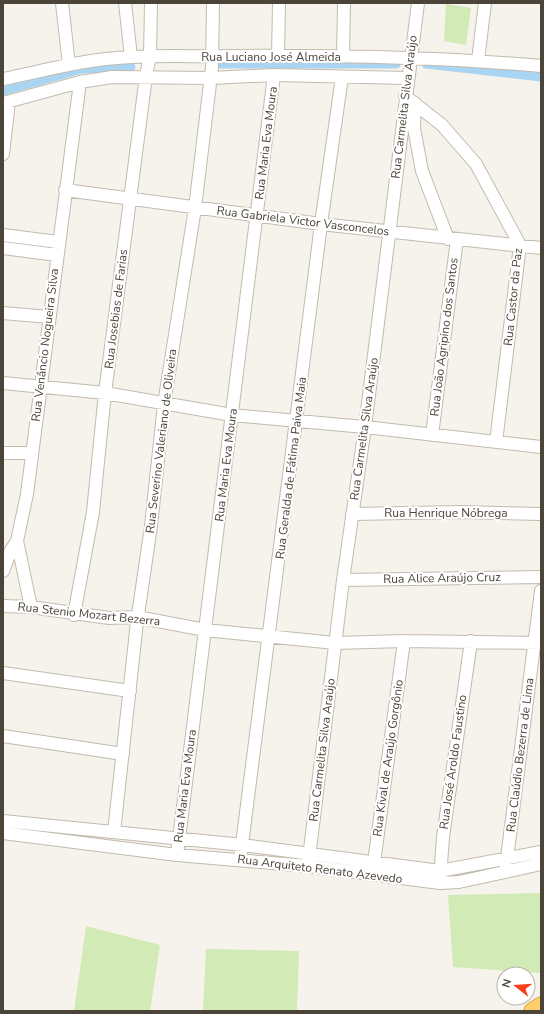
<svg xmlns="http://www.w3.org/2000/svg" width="544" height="1014" font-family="'Nunito Sans',sans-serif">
	<rect width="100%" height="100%" fill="#f6f3ec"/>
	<path fill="#d2eab5" d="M446 4 471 8 466 45 444 41Z
		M541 893V973L453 967 448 895Z
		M86 926 160 945 150 1011H74Z
		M206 949 299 951 297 1011H203Z"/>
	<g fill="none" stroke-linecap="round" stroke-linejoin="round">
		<path stroke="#a9d4f2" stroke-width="9" d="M214 64H396
			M426 64 541 77
			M3 91 82 69 131 67"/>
		<g stroke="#c2bbae" stroke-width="14">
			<path id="minor" d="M62 3 69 65
				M125 3 131 57
				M278 56 279 3
				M343 57 344 3
				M478 60 485 3
				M3 79C34 73 66 64 98 60 142 54 188 57 233 56 336 55 439 57 541 66
				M405 96 442 125 476 164 520 245 496 442
				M3 103 80 82 112 77 211 78 274 75 408 78
				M415 103 414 128 422 171 448 239
				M3 154 9 102
				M65 190 321 224 541 248
				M3 235 58 242
				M3 248 57 255
				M3 313 49 317
				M3 383 105 393 232 415 365 427 541 447
				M432 435 457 239
				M3 453H32
				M352 514 462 512 541 514
				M3 571 11 550 17 541
				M343 580 541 577
				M3 606 31 607 109 618 137 617 205 630 335 643 404 641 541 643
				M31 607 17 541 27 494 80 82
				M74 615 93 512 105 393 146 76 150 56 151 3
				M3 673 130 691
				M3 736 123 754
				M3 821 243 845 440 871 541 852
				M114 832 137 622 151 526 164 404 195 208 212 67 213 3
				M3 833 177 855 308 866 440 883 459 882 541 864
				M177 855 274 75
				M240 860 321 224 342 77
				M308 866 343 580 365 427 418 3
				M506 866 541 591
				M373 870 404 641
				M440 878 443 837 471 641"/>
		</g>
		<g stroke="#e0a43c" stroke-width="19">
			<path id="highway" d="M533 1011 541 1006"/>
		</g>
		<use href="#minor" stroke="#fff" stroke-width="12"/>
		<use href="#highway" stroke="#ffcf6e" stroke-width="17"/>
	</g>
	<g text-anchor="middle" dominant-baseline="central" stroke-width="4" stroke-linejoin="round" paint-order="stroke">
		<g font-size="12" fill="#4b4439" stroke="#fff">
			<text x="271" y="57">Rua Luciano José Almeida</text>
			<text transform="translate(404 107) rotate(-83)">Rua Carmelita Silva Araújo</text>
			<text transform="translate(266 143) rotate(-83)">Rua Maria Eva Moura</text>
			<text transform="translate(303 221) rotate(7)">Rua Gabriela Victor Vasconcelos</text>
			<text transform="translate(513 297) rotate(-84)">Rua Castor da Paz</text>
			<text transform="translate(116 309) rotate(-83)">Rua Josebias de Farias</text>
			<text transform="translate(444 337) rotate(-83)">Rua João Agripino dos Santos</text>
			<text transform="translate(45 345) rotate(-83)">Rua Venâncio Nogueira Silva</text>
			<text transform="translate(364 429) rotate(-82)">Rua Carmelita Silva Araújo</text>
			<text transform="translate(161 441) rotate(-83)">Rua Severino Valeriano de Oliveira</text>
			<text transform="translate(226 465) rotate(-83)">Rua Maria Eva Moura</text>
			<text transform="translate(291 468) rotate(-83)">Rua Geralda de Fátima Paiva Maia</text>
			<text x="446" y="513">Rua Henrique Nóbrega</text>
			<text transform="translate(442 578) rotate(-1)">Rua Alice Araújo Cruz</text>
			<text transform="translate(89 614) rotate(6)">Rua Stenio Mozart Bezerra</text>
			<text transform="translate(322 750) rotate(-83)">Rua Carmelita Silva Araújo</text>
			<text transform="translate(520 755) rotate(-83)">Rua Claúdio Bezerra de Lima</text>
			<text transform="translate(388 758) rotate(-82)">Rua Kival de Araújo Gorgônio</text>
			<text transform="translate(453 762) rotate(-82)">Rua José Aroldo Faustino</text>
			<text transform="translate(185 786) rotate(-83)">Rua Maria Eva Moura</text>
			<text transform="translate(320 869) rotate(7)">Rua Arquiteto Renato Azevedo</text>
		</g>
	</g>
	<rect width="544" height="1014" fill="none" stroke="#4b4439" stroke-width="8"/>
	<g transform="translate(516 986) rotate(287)"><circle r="19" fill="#ffffff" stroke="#b7b4b0"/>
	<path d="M0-3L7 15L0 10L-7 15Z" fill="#fc3f1d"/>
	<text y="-6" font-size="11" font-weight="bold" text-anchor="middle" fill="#4b4439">N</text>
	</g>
</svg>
